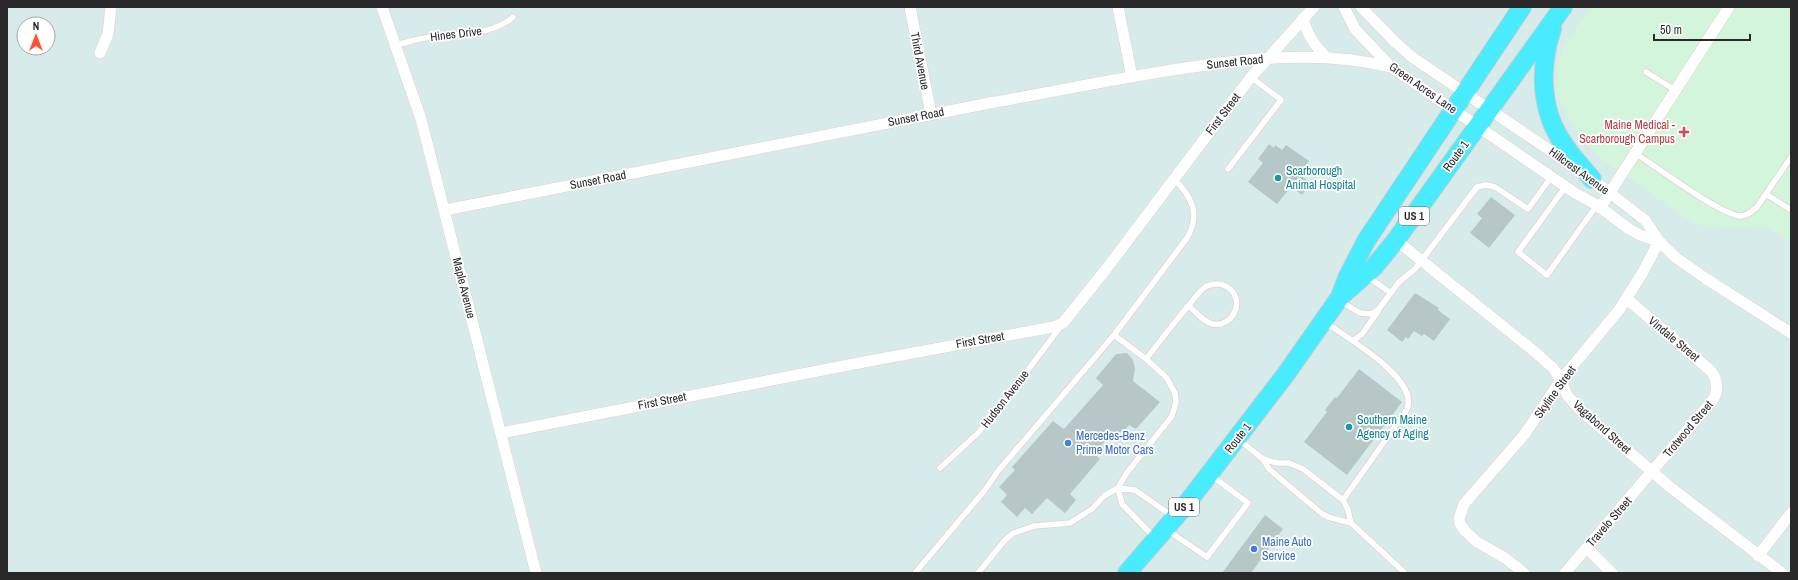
<svg xmlns="http://www.w3.org/2000/svg" width="1798" height="580" font-family="'Archivo Narrow',sans-serif">
	<rect width="100%" height="100%" fill="#d7ecea"/>
	<path fill="#d3f5dc" d="M1591 7H1791V242L1770 229 1708 227 1693 223 1603 160 1582 139 1572 124 1557 95V69L1561 54 1566 43Z"/>
	<path fill="#b7c7c6" d="M1269 144 1274 148 1275 145 1282 150 1286 145 1309 161 1299 174 1311 183 1302 195 1291 187 1277 204 1248 182 1263 163 1258 159Z
		M1491 197 1515 215 1489 248 1470 233 1482 218 1477 214Z
		M1415 293 1439 308 1438 310 1450 319 1434 341 1424 334 1422 336 1414 331 1408 339 1406 337 1402 342 1387 330Z
		M1127 353 1133 360 1135 368 1133 381 1160 402 1136 429 1129 425 1123 432H1113L1094 454 1100 459 1070 494 1076 500 1065 513 1047 498 1032 514 1025 508 1017 517 1001 502 1007 495 999 487 1015 470 1012 467 1053 421 1064 429 1103 385 1096 378 1116 354Z
		M1359 369 1402 402 1347 475 1304 442 1327 412 1325 410 1335 397 1337 398Z
		M1265 515 1283 529 1251 573H1222Z"/>
	<g fill="none" stroke-linecap="round" stroke-linejoin="round">
		<g stroke="#e3d0cc" stroke-width="7">
			<path id="service" d="M396 45C409 41 422 38 436 36 462 33 493 35 513 17
				M1646 72 1675 90
				M1635 153C1655 166 1722 216 1741 216 1748 216 1752 211 1757 207L1791 157
				M1228 169 1281 100 1251 77
				M1566 186 1518 252 1547 275 1597 205
				M1766 194 1791 210
				M1368 277 1391 293
				M1340 301 1360 313 1371 314 1378 310 1399 282 1415 269 1477 187 1486 185 1495 187 1528 209 1552 176
				M1326 323C1346 337 1423 381 1406 411L1343 500
				M1353 341 1362 334 1379 310
				M1146 359C1160 341 1174 323 1188 306 1194 300 1199 290 1207 286 1216 282 1226 284 1232 291 1244 305 1231 327 1213 324 1203 322 1196 312 1189 306
				M1239 440 1263 459 1277 463H1289L1303 469 1343 500 1348 510 1351 523
				M1263 459 1269 469 1321 513 1328 517 1351 523 1405 573
				M940 468 978 433 995 414 1061 326
				M1167 530 1207 557 1248 503 1212 476
				M1154 537 1122 504 1118 488 1135 490 1172 516
				M915 573 985 490 998 471 1114 335 1187 238C1201 214 1192 197 1174 179
				M978 573 1006 539 1014 533 1034 526 1070 523 1092 509 1104 496 1118 488 1126 474 1172 416 1176 402 1175 393 1166 377 1146 359 1114 335"/>
		</g>
		<g stroke="#e3d0cc" stroke-width="12">
			<path id="minor" d="M382 7 421 119 536 573
				M910 7 931 114
				M1118 7 1132 77
				M1344 7 1355 29 1391 67 1575 193 1597 205 1629 229 1642 236 1659 241
				M1361 7 1395 42 1412 57 1592 179 1645 220 1659 241 1675 257 1705 278 1791 333
				M1303 18C1307 35 1315 46 1327 58
				M100 53 108 34 111 7
				M1600 208 1729 7
				M445 210C628 174 811 137 995 102 1052 92 1109 80 1166 71 1240 59 1318 49 1391 67
				M1396 240 1535 352 1553 368 1561 380 1567 395 1580 410 1670 487 1782 573
				M501 433 864 362 1053 327 1063 323 1107 268 1251 77 1314 7
				M1587 548 1612 573
				M1758 556 1791 513
				M1524 573 1505 558 1477 542 1466 532 1460 524 1459 519 1464 504 1524 435 1561 380 1619 310 1643 272 1659 241
				M1565 573 1712 401C1719 391 1718 381 1711 371L1627 299"/>
		</g>
		<g stroke="#cbcbcb" stroke-width="20">
			<path id="primary" d="M1552 29C1539 68 1540 112 1565 146 1573 158 1583 168 1592 179
				M1340 297 1374 267 1396 240 1563 7
				M1127 573 1184 507 1286 374 1340 297 1347 278 1366 241 1522 7"/>
		</g>
		<use href="#service" stroke="#fff" stroke-width="5.5"/>
		<use href="#minor" stroke="#fff" stroke-width="11"/>
		<use href="#primary" stroke="#49ecff" stroke-width="18"/>
	</g>
	<path fill="#e0444e" stroke="#fff" stroke-width="1.5" d="M1682 126h4v4h4v4h-4v4h-4v-4h-4v-4h4z"/>
	<g fill="#0f9aa8" stroke="#fff" stroke-width="1.5">
		<circle cx="1278" cy="178" r="4"/>
		<circle cx="1349" cy="427" r="4"/>
	</g>
	<g fill="#3f7fe0" stroke="#fff" stroke-width="1.5">
		<circle cx="1068" cy="443" r="4"/>
		<circle cx="1254" cy="549" r="4"/>
	</g>
	<g text-anchor="middle" dominant-baseline="central" stroke-width="3.5" stroke-linejoin="round" paint-order="stroke">
		<g fill="#fff" stroke="#686868" stroke-width="1">
			<rect x="1399" y="207" width="30" height="18" rx="3"/>
			<rect x="1169" y="498" width="30" height="18" rx="3"/>
		</g>
		<g font-size="11" font-weight="bold" fill="#282828">
			<text x="1414" y="216">US 1</text>
			<text x="1184" y="507">US 1</text>
		</g>
		<g font-size="12" fill="#282828" stroke="#fff">
			<text transform="translate(456 34) rotate(-7)">Hines Drive</text>
			<text transform="translate(920 61) rotate(79)">Third Avenue</text>
			<text transform="translate(1235 62) rotate(-6)">Sunset Road</text>
			<text transform="translate(1423 88) rotate(35)">Green Acres Lane</text>
			<text transform="translate(1223 114) rotate(-53)">First Street</text>
			<text transform="translate(916 117) rotate(-11)">Sunset Road</text>
			<text transform="translate(1456 156) rotate(-54)">Route 1</text>
			<text transform="translate(1579 171) rotate(36)">Hillcrest Avenue</text>
			<text transform="translate(598 180) rotate(-11)">Sunset Road</text>
			<text transform="translate(464 288) rotate(76)">Maple Avenue</text>
			<text transform="translate(1674 339) rotate(40)">Vindale Street</text>
			<text transform="translate(980 340) rotate(-10)">First Street</text>
			<text transform="translate(1555 392) rotate(-54)">Skyline Street</text>
			<text transform="translate(1005 399) rotate(-52)">Hudson Avenue</text>
			<text transform="translate(662 401) rotate(-11)">First Street</text>
			<text transform="translate(1602 427) rotate(42)">Vagabond Street</text>
			<text transform="translate(1688 429) rotate(-50)">Trotwood Street</text>
			<text transform="translate(1238 438) rotate(-52)">Route 1</text>
			<text transform="translate(1609 522) rotate(-49)">Travelo Street</text>
		</g>
		<g font-size="12" fill="#be3a42" stroke="#fff" text-anchor="end">
			<text x="1675" y="125">Maine Medical -<tspan x="1675" dy="14">Scarborough Campus</tspan></text>
		</g>
		<g font-size="12" fill="#0d838f" stroke="#fff" text-anchor="start">
			<text x="1286" y="171">Scarborough<tspan x="1286" dy="14">Animal Hospital</tspan></text>
			<text x="1357" y="420">Southern Maine<tspan x="1357" dy="14">Agency of Aging</tspan></text>
		</g>
		<g font-size="12" fill="#366cbe" stroke="#fff" text-anchor="start">
			<text x="1076" y="436">Mercedes-Benz<tspan x="1076" dy="14">Prime Motor Cars</tspan></text>
			<text x="1262" y="542">Maine Auto<tspan x="1262" dy="14">Service</tspan></text>
		</g>
	</g>
	<rect width="1798" height="580" fill="none" stroke="#282828" stroke-width="16"/>
	<g transform="translate(36 36)"><circle r="19" fill="#ffffff" stroke="#a9a9a9"/>
	<path d="M0-3L7 15L0 10L-7 15Z" fill="#ff5031"/>
	<text y="-6" font-size="11" font-weight="bold" text-anchor="middle" fill="#282828">N</text>
	</g>
	<path d="M1654 34v6h96v-6" fill="none" stroke="#282828" stroke-width="2"/>
	<text x="1660" y="34" font-size="12" fill="#282828" stroke="#ffffff" stroke-width="3" paint-order="stroke">50 m</text>
</svg>
